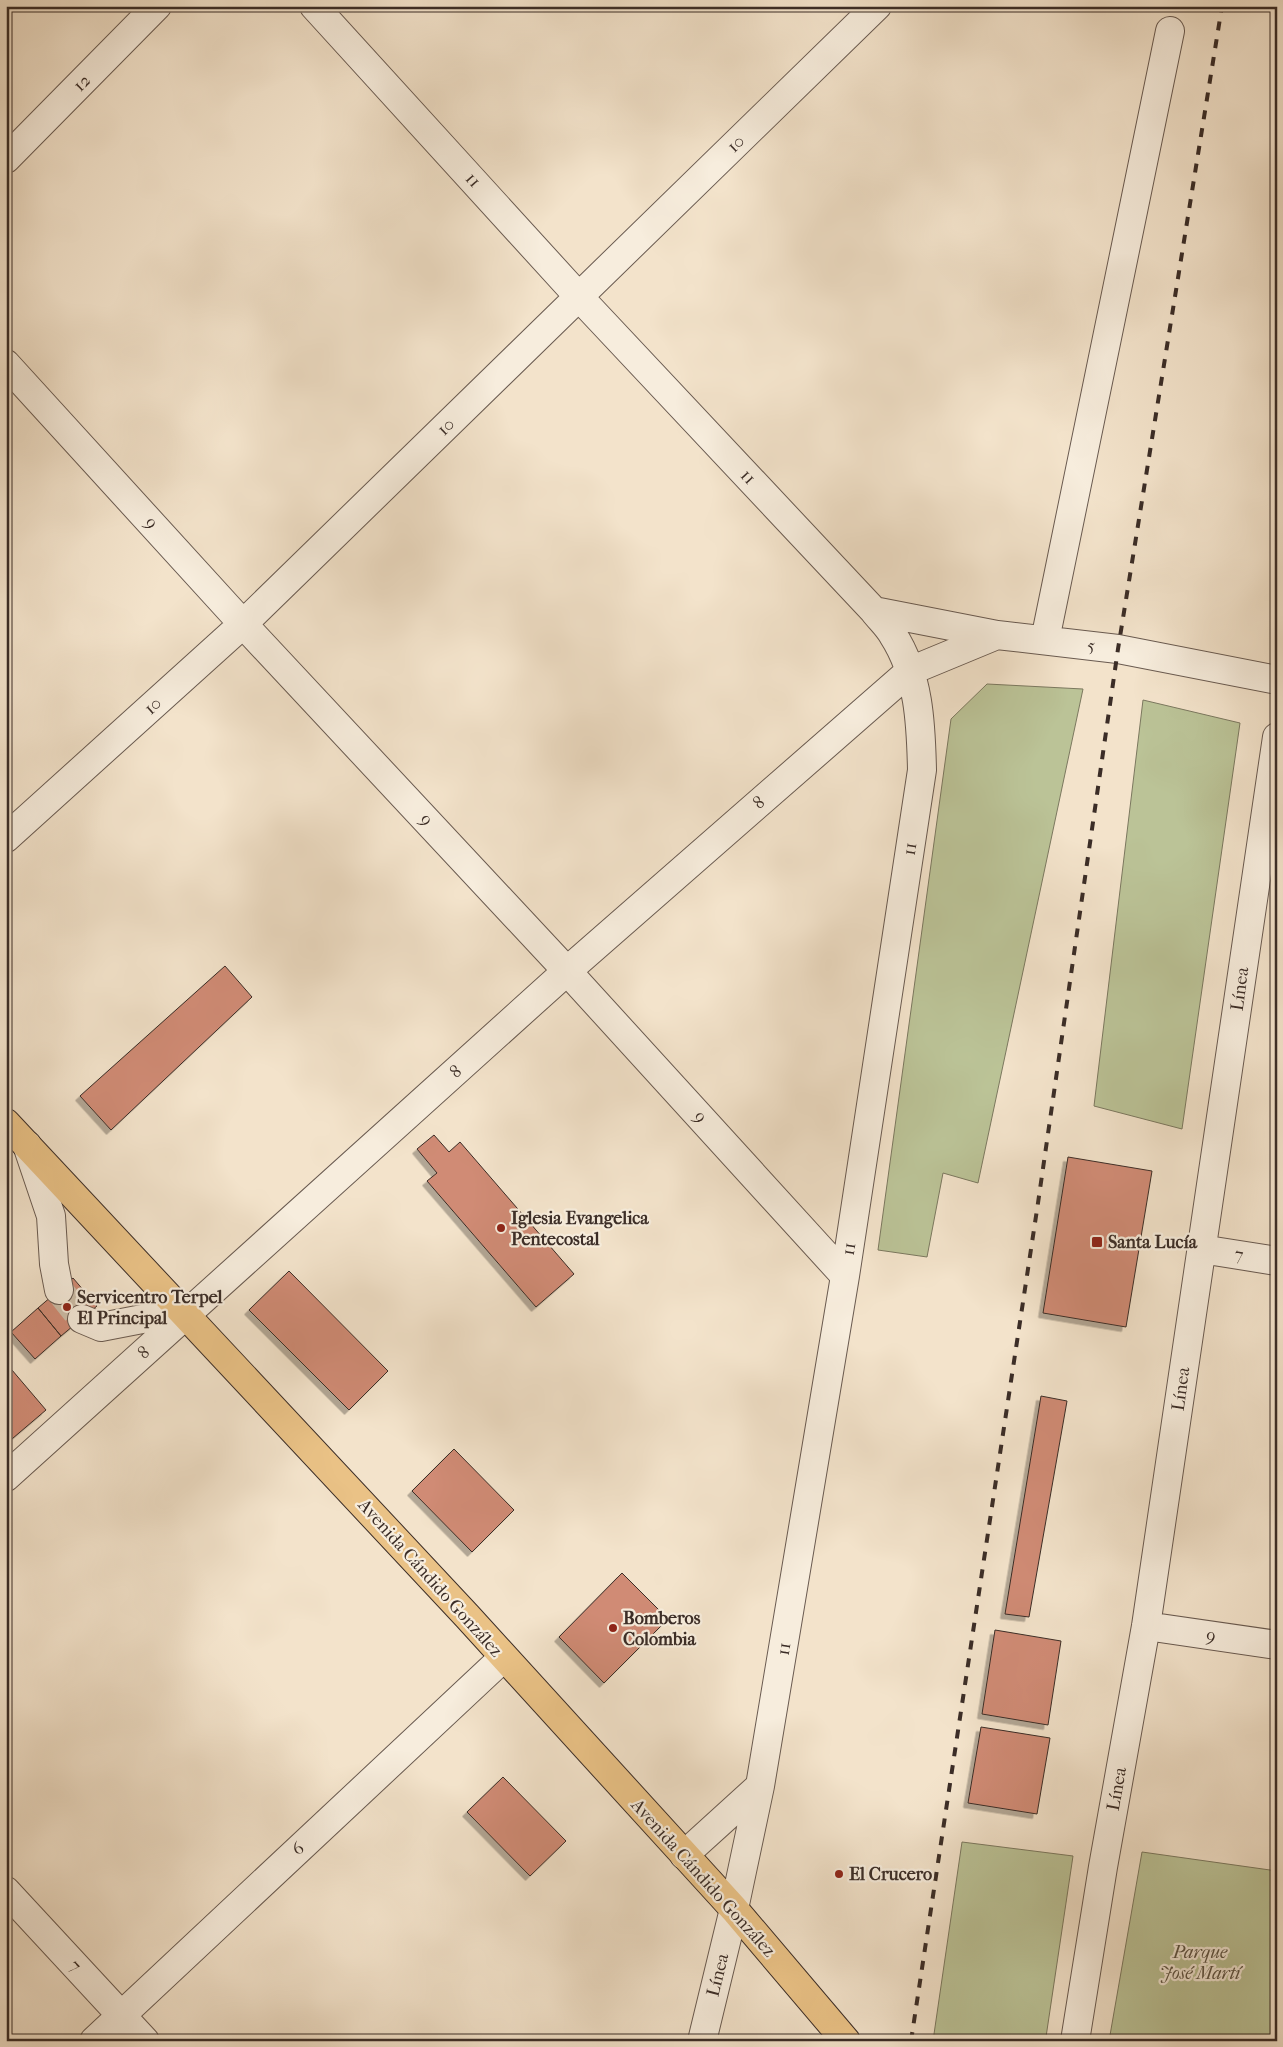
<svg xmlns="http://www.w3.org/2000/svg" width="1283" height="2047" font-family="'IM FELL French Canon',serif">
	<defs>
		<filter id="shadow"><feDropShadow dx="-4.5" dy="4.5" stdDeviation="0" flood-color="#0004"/></filter>
	</defs>
	<rect width="100%" height="100%" fill="#f3e3cb"/>
	<filter id="stains"><feTurbulence type="fractalNoise" baseFrequency=".004" numOctaves="4"/><feColorMatrix values="0 0 0 0 .2 0 0 0 0 .09 0 0 0 0 .02 0 0 0 .5 -.17"/></filter>
	<radialGradient id="worn" r=".72"><stop offset=".6" stop-color="#630" stop-opacity="0"/><stop offset="1" stop-color="#630" stop-opacity=".3"/></radialGradient>
	<path fill="#bbc397" stroke="#7b785f" d="M987 684 1083 689 978 1183 943 1173 927 1257 878 1250 951 719Z
		M1143 700 1240 723 1182 1129 1094 1106Z
		M962 1842 1073 1856 1046 2037 1041 2041H933Z
		M1142 1852 1277 1871V2041H1109Z"/>
	<path fill="#d08b75" stroke="#3b2d27" filter="url(#shadow)" d="M225 966 252 997 111 1130 80 1096Z
		M434 1135 449 1152 460 1142 574 1274 536 1307 427 1181 437 1173 417 1149Z
		M1068 1157 1152 1171 1126 1327 1043 1313Z
		M289 1271 388 1371 349 1410 249 1310Z
		M73 1278 97 1306 61 1336 38 1308Z
		M38 1308 61 1336 35 1359 11 1332Z
		M6 1363 46 1410 6 1444Z
		M1041 1396 1067 1401 1029 1617 1005 1614Z
		M454 1449 514 1510 472 1552 412 1491Z
		M622 1573 668 1619 604 1683 559 1637Z
		M995 1630 1061 1641 1048 1725 982 1714Z
		M981 1727 1050 1738 1037 1814 968 1803Z
		M503 1777 566 1841 530 1876 467 1812Z"/>
	<g fill="none" stroke-linecap="round" stroke-linejoin="round">
		<path stroke="#cebfaa" stroke-width="28" stroke-dasharray="28 14" stroke-linecap="butt" d="M59 1290 82 1319"/>
		<g stroke="#695a50" stroke-width="30">
			<path id="minor" d="M314 6 580 298 874 611C880 619 888 626 893 635 919 675 921 724 922 770L845 1276 760 1786 734 1909 702 2041
				M6 159 157 6
				M6 364 243 624 567 971 845 1276
				M874 611 997 635
				M1045 640 1170 31
				M6 838 243 624 877 6
				M27 1145 51 1216 54 1264 59 1290
				M1201 1249 1277 1261
				M82 1319 101 1327 163 1315H186
				M6 1477 567 971 910 671 997 635 1118 649 1277 680
				M1146 1626 1277 1645
				M684 1855 760 1786
				M6 1891 145 2041
				M94 2041 503 1658
				M1075 2041 1103 1867 1146 1626 1277 737"/>
		</g>
		<g stroke="#3b2d27" stroke-width="30">
			<path id="major" d="M6 1123 467 1616 734 1909 846 2041"/>
		</g>
		<use href="#minor" stroke="#f7eddd" stroke-width="28"/>
		<use href="#major" stroke="#eac286" stroke-width="28"/>
		<path stroke="#3b2d27" stroke-width="4" stroke-dasharray="9 9" stroke-linecap="butt" d="M911 2041 1038 1203 1118 649 1222 6"/>
	</g>
	<g fill="#8f2418" stroke="#f7eddd" stroke-width="2">
		<circle cx="501" cy="1228" r="5"/>
		<rect x="1091" y="1236" width="12" height="12" rx="2.5"/>
		<circle cx="67" cy="1307" r="5"/>
		<circle cx="613" cy="1628" r="5"/>
		<circle cx="839" cy="1874" r="5"/>
	</g>
	<g text-anchor="middle" dominant-baseline="central" stroke-width="4.5" stroke-linejoin="round" paint-order="stroke">
		<g font-size="18" fill="#3b2d27" stroke="#f7eddd">
			<text transform="translate(82 83) rotate(-45)">12</text>
			<text transform="translate(736 144) rotate(-44)">10</text>
			<text transform="translate(473 180) rotate(48)">11</text>
			<text transform="translate(446 427) rotate(-44)">10</text>
			<text transform="translate(748 477) rotate(47)">11</text>
			<text transform="translate(151 523) rotate(48)">9</text>
			<text transform="translate(1091 646) rotate(7)">5</text>
			<text transform="translate(153 706) rotate(-42)">10</text>
			<text transform="translate(759 803) rotate(-41)">8</text>
			<text transform="translate(426 820) rotate(47)">9</text>
			<text transform="translate(910 849) rotate(-81)">11</text>
			<text transform="translate(1240 989) rotate(-82)">Línea</text>
			<text transform="translate(456 1072) rotate(-42)">8</text>
			<text transform="translate(700 1117) rotate(48)">9</text>
			<text transform="translate(849 1249) rotate(-81)">11</text>
			<text transform="translate(1239 1255) rotate(9)">7</text>
			<text transform="translate(144 1353) rotate(-42)">8</text>
			<text transform="translate(1181 1389) rotate(-82)">Línea</text>
			<text transform="translate(430 1578) rotate(48)">Avenida Cándido González</text>
			<text transform="translate(1211 1636) rotate(8)">9</text>
			<text transform="translate(784 1649) rotate(-81)">11</text>
			<text transform="translate(1117 1789) rotate(-80)">Línea</text>
			<text transform="translate(298 1849) rotate(-43)">6</text>
			<text transform="translate(703 1878) rotate(48)">Avenida Cándido González</text>
			<text transform="translate(75 1966) rotate(47)">7</text>
			<text transform="translate(718 1975) rotate(-76)">Línea</text>
		</g>
		<g font-size="18" font-weight="bold" fill="#3b2d27" stroke="#f7eddd" text-anchor="start">
			<text x="511" y="1218">Iglesia Evangelica<tspan x="511" dy="21">Pentecostal</tspan></text>
			<text x="1108" y="1242">Santa Lucía</text>
			<text x="77" y="1297">Servicentro Terpel<tspan x="77" dy="21">El Principal</tspan></text>
			<text x="623" y="1618">Bomberos<tspan x="623" dy="21">Colombia</tspan></text>
			<text x="849" y="1874">El Crucero</text>
		</g>
		<g font-size="18" font-style="italic" fill="#5b5243" stroke="#f7eddd">
			<text x="1200" y="1952">Parque<tspan x="1200" dy="21">José Martí</tspan></text>
		</g>
	</g>
	<rect width="1283" height="2047" fill="none" stroke="#f3e3cb" stroke-width="25"/>
	<rect x="8" y="8" width="1268" height="2032" fill="none" stroke="#3b2d27" stroke-width="2.5"/>
	<rect x="12" y="12" width="1258" height="2022" fill="none" stroke="#3b2d27"/>
	<rect width="100%" height="100%" filter="url(#stains)"/>
	<rect width="100%" height="100%" fill="url(#worn)"/>
</svg>
